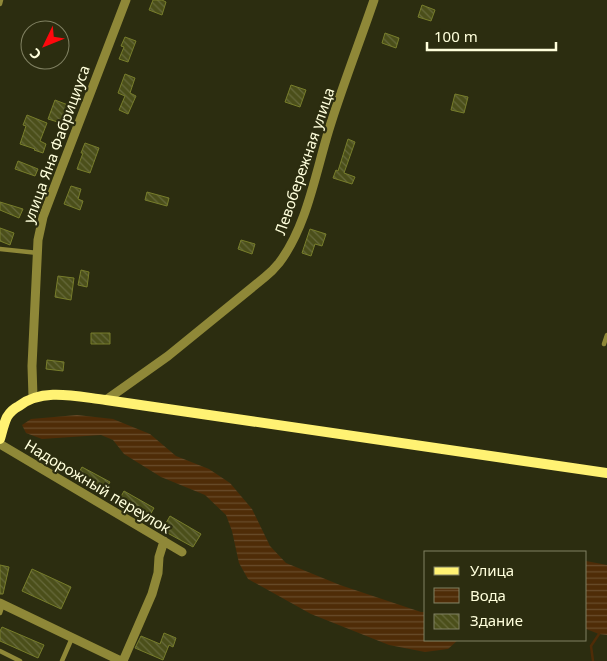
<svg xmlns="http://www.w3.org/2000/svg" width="607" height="661" font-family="'Noto Sans',sans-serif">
	<defs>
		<pattern id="water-rules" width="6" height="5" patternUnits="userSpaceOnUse" patternTransform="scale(1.25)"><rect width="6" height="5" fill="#4f2c07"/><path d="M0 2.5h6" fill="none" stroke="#694c2b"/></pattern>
		<pattern id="building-back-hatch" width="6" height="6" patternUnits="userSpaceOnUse" patternTransform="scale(1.25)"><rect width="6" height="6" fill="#4b4f1a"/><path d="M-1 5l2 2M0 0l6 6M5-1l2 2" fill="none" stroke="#66693b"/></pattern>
	</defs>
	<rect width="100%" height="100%" fill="#2c2d10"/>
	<path fill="url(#water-rules)" d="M77 415 113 419 150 434 176 456 209 469 230 483 252 509 270 546 286 563 340 585 421 612H426V640H458L448 649 425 652 389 645 311 614 248 579 239 563 232 531 226 515 205 495 161 477 124 454 113 440 101 435 42 439 26 433 22 425 31 419Z
		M586 561 607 565V635L599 634 586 629Z"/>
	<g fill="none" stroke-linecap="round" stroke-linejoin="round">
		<path stroke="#4f2c07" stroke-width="2.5" d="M593 661 591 646 599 634"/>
	</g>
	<path fill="url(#building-back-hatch)" stroke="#777d2b" d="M153 0H162L166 2 162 15 149 10Z
		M422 5 435 10 431 21 418 17Z
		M385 33 399 38 396 48 382 43Z
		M125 37 136 41 128 62 119 59 124 47 121 46Z
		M125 74 135 78 130 93 136 96 128 114 119 110 125 96 118 93Z
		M291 85 306 90 300 107 285 102Z
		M455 94 468 97 464 113 451 110Z
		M55 100 68 105 61 123 48 119Z
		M27 115 47 123 40 141 46 144 43 153 34 150 35 149 20 144 26 126 23 125Z
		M348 139 355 142 344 173 355 177 352 184 333 178 336 170 338 171Z
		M85 143 99 148 90 173 77 169 83 153H81Z
		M18 161 38 169 35 176 15 169Z
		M71 186 81 189 78 199 83 201 80 210 64 204Z
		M147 192 169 198 167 206 145 200Z
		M0 202 23 209 19 218 0 210Z
		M0 228 14 233 10 245 0 241Z
		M310 229 326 234 322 246 315 244 311 256 302 253Z
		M241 240 255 244 252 254 238 249Z
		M81 270 89 272 87 287 78 285Z
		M58 276 74 278 71 300 55 297Z
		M91 333H110V344H91Z
		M47 360 64 362 63 371 46 369Z
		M82 467 110 482 103 494 76 478Z
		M124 491 154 508 147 520 117 504Z
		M170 516 201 534 193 547 162 530Z
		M0 565 9 567 3 594H0Z
		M32 569 71 587 61 609 22 591Z
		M2 627 44 645 38 658 0 641V631Z
		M164 633 176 638 173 647 169 645 163 660 135 648 141 636 160 644Z"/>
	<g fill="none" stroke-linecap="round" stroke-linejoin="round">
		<path stroke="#8f8838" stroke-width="4.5" d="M0 4 1 0
			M0 249 38 253
			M604 344 607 335
			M0 613 3 604
			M0 651 20 661
			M62 661 72 638"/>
		<path stroke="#8f8838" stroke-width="9" d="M33 397 32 366 38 240 43 217 57 180 126 0
			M106 400 168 356 265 277C270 273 275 268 279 263 308 225 316 169 331 123 344 82 360 41 374 0
			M0 444 182 552
			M0 603 121 661
			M123 661 152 594 158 573 159 557 164 541"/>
		<path stroke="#fff273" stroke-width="10" d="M0 439C2 432 4 423 7 417 10 412 15 408 19 406 43 387 78 397 106 400L607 473"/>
	</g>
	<g text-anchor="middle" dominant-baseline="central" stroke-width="4.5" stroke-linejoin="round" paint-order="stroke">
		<g font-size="15" fill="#ffffdc" stroke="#2c2d10">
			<text transform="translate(56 144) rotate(-70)">улица Яна Фабрициуса</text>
			<text transform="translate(304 161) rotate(-71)">Левобережная улица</text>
			<text transform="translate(98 486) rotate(31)">Надорожный переулок</text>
		</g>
	</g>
	<rect x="424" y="551" width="162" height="90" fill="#2c2d10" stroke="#808162"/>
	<rect x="434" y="567" width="25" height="8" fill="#fff273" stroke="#808162"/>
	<text x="470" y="576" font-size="15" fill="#ffffdc">Улица</text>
	<rect x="434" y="588" width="25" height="15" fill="url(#water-rules)" stroke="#808162"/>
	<text x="470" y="601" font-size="15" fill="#ffffdc">Вода</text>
	<rect x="434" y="614" width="25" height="15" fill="url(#building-back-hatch)" stroke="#808162"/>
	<text x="470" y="626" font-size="15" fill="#ffffdc">Здание</text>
	<g transform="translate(45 45) rotate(227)"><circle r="24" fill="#2c2d10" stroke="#808162"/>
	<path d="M0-4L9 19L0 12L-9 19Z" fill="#ff080d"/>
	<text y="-8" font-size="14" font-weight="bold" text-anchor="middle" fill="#ffffdc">С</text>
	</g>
	<path d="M427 42v8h129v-8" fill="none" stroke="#ffffdc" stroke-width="2.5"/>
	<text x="434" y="42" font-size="15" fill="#ffffdc" stroke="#2c2d10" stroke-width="4" paint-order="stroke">100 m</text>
</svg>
